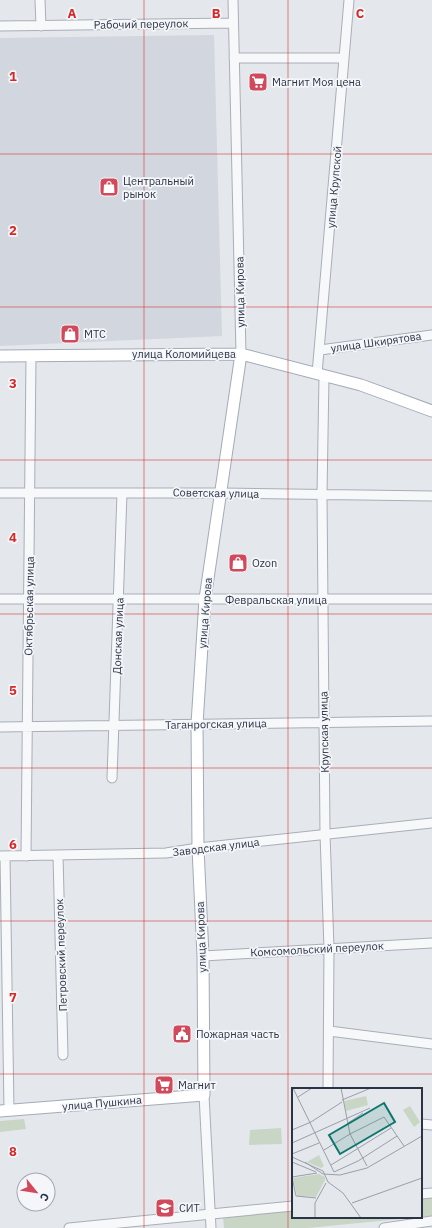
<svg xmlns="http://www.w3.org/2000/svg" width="432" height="1228" font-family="'IBM Plex Sans',sans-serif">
	<rect width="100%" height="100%" fill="#e4e7ec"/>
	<path fill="#d2d6de" d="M214 35 222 336 0 346V38Z"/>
	<path fill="#c9d6c5" d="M24 1119 26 1129 0 1132V1121Z
		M281 1128 282 1144 249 1145 250 1130Z
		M432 1196V1216L421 1217V1197Z
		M293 1210V1217H420L308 1228H224L223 1216Z"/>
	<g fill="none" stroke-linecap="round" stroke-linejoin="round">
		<g stroke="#a9aeb7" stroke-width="11">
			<path id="minor" d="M40 0 41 26
				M233 0 241 354
				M0 26 233 23
				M234 58H344
				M320 350 432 335
				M317 374 349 0
				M324 376 322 495 325 834 329 948 328 1089
				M0 493H221L432 496
				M0 599H432
				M0 727 432 721
				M112 778 122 493
				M58 855 63 1055
				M0 856 166 853 198 848 432 823
				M5 856 9 1110
				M26 856 31 356
				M203 956 432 943
				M329 1031 432 1044
				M204 1095 211 1228
				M421 1124 432 1125
				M421 1194 432 1193
				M69 1228 293 1206
				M384 1228 432 1221"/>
		</g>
		<g stroke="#a3abb8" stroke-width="13">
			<path id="major" d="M0 356 241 354 361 385 432 411
				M0 1111 204 1095 203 956 198 848 197 724 205 599 241 354"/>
		</g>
		<use href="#minor" stroke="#f7f8fa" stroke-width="9"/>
		<use href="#major" stroke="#fff" stroke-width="11"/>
	</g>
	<path fill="none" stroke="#d62828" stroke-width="1" stroke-opacity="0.55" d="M144 0V1228M288 0V1228M0 154H432M0 307H432M0 460H432M0 614H432M0 768H432M0 921H432M0 1074H432"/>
	<defs>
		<g id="supermarket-square" transform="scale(1)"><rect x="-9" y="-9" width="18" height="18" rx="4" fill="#d1495b" stroke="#f4f6f9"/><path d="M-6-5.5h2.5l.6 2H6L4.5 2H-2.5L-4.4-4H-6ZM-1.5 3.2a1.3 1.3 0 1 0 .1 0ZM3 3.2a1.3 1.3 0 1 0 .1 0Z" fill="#fff"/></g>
		<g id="shop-square" transform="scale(1)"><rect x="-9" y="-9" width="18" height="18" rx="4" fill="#d1495b" stroke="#f4f6f9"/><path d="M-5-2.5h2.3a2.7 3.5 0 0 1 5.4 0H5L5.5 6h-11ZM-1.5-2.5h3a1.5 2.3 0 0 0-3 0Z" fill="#fff"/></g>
		<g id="civic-square" transform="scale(1)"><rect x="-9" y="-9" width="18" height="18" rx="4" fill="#d1495b" stroke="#f4f6f9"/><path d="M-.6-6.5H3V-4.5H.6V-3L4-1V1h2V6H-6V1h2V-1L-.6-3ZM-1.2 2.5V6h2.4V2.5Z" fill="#fff"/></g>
		<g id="school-square" transform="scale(1)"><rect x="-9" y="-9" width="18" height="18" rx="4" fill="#d1495b" stroke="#f4f6f9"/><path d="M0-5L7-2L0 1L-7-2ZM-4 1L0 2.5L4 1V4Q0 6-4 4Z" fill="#fff"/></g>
	</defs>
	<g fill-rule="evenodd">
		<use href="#supermarket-square" x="258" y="82"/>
		<use href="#shop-square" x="109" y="187"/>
		<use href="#shop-square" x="70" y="334"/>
		<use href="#shop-square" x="238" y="563"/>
		<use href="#civic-square" x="182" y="1034"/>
		<use href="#supermarket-square" x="164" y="1085"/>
		<use href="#school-square" x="165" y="1208"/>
	</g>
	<g text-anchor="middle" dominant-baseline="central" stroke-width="3.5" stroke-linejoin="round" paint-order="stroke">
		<g font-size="11" fill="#2b3445" stroke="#f4f6f9">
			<text transform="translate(141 24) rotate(-1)">Рабочий переулок</text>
			<text transform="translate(334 187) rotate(-85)">улица Крупской</text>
			<text transform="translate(240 292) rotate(-91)">улица Кирова</text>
			<text transform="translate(376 342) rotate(-8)">улица Шкирятова</text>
			<text x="184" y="354">улица Коломийцева</text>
			<text transform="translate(216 493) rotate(1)">Советская улица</text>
			<text x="276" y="600">Февральская улица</text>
			<text transform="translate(29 606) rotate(-89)">Октябрьская улица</text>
			<text transform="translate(205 613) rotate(-85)">улица Кирова</text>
			<text transform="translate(118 636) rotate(-88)">Донская улица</text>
			<text transform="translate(216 724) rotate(-1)">Таганрогская улица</text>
			<text transform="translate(324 732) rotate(-91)">Крупская улица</text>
			<text transform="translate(216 847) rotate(-7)">Заводская улица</text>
			<text transform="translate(201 937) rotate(-92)">улица Кирова</text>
			<text transform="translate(317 949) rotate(-3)">Комсомольский переулок</text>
			<text transform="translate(61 955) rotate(-92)">Петровский переулок</text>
			<text transform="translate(102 1103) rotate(-5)">улица Пушкина</text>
		</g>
		<g font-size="11" fill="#2b3445" stroke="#f4f6f9" text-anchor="start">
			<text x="272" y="82">Магнит Моя цена</text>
			<text x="123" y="181">Центральный<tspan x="123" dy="13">рынок</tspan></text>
			<text x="84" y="334">МТС</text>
			<text x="252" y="563">Ozon</text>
			<text x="196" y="1034">Пожарная часть</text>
			<text x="178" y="1085">Магнит</text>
			<text x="179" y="1208">СИТ</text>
		</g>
	</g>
	<g transform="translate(292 1088)">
		<rect width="130" height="130" fill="#e4e7ec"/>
		<path d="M74 8 76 17 54 23 52 13ZM118 18 128 34 122 39 111 22ZM27 67 32 78 29 80 15 74ZM27 86 33 89V92L24 109 5 108 1 90Z" fill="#c9d6c5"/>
		<path fill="none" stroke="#9a9fa9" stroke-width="1" d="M1 0 42 84M49 0 58 46 75 78M6 9 20 0M50 12 79 0M56 35 71 25M0 42 19 34 50 14M58 46 92 29 112 58M0 55 78 20M32 62 58 46M0 66 27 55M0 69 31 83 36 94 51 105 69 130M0 74 24 84M13 74 31 86 48 87 75 80 130 48M39 77 99 40M42 84 66 73 105 48M24 110 4 108 0 89 25 85M60 115 130 90M23 130V115L34 95"/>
		<path fill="#0f766e" fill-opacity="0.15" stroke="#0f766e" stroke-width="2" d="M92 15 103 34 48 66 37 47Z"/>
		<rect width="130" height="130" fill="none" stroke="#2b3445" stroke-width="2"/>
	</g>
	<g font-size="13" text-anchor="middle" font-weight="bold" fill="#d62828" stroke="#f4f6f9" stroke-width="3.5" stroke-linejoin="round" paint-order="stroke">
		<text x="72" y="18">A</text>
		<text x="216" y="18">B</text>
		<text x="360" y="18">C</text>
		<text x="13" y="81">1</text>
		<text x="13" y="235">2</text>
		<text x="13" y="388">3</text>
		<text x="13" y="542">4</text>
		<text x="13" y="695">5</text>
		<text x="13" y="849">6</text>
		<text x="13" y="1002">7</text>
		<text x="13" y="1156">8</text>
	</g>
	<g transform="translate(36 1192) rotate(120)"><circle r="19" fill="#f4f6f9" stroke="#a4a8b1"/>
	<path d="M0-3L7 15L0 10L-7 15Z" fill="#d1495b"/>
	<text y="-6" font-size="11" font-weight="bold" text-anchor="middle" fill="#2b3445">С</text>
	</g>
</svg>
